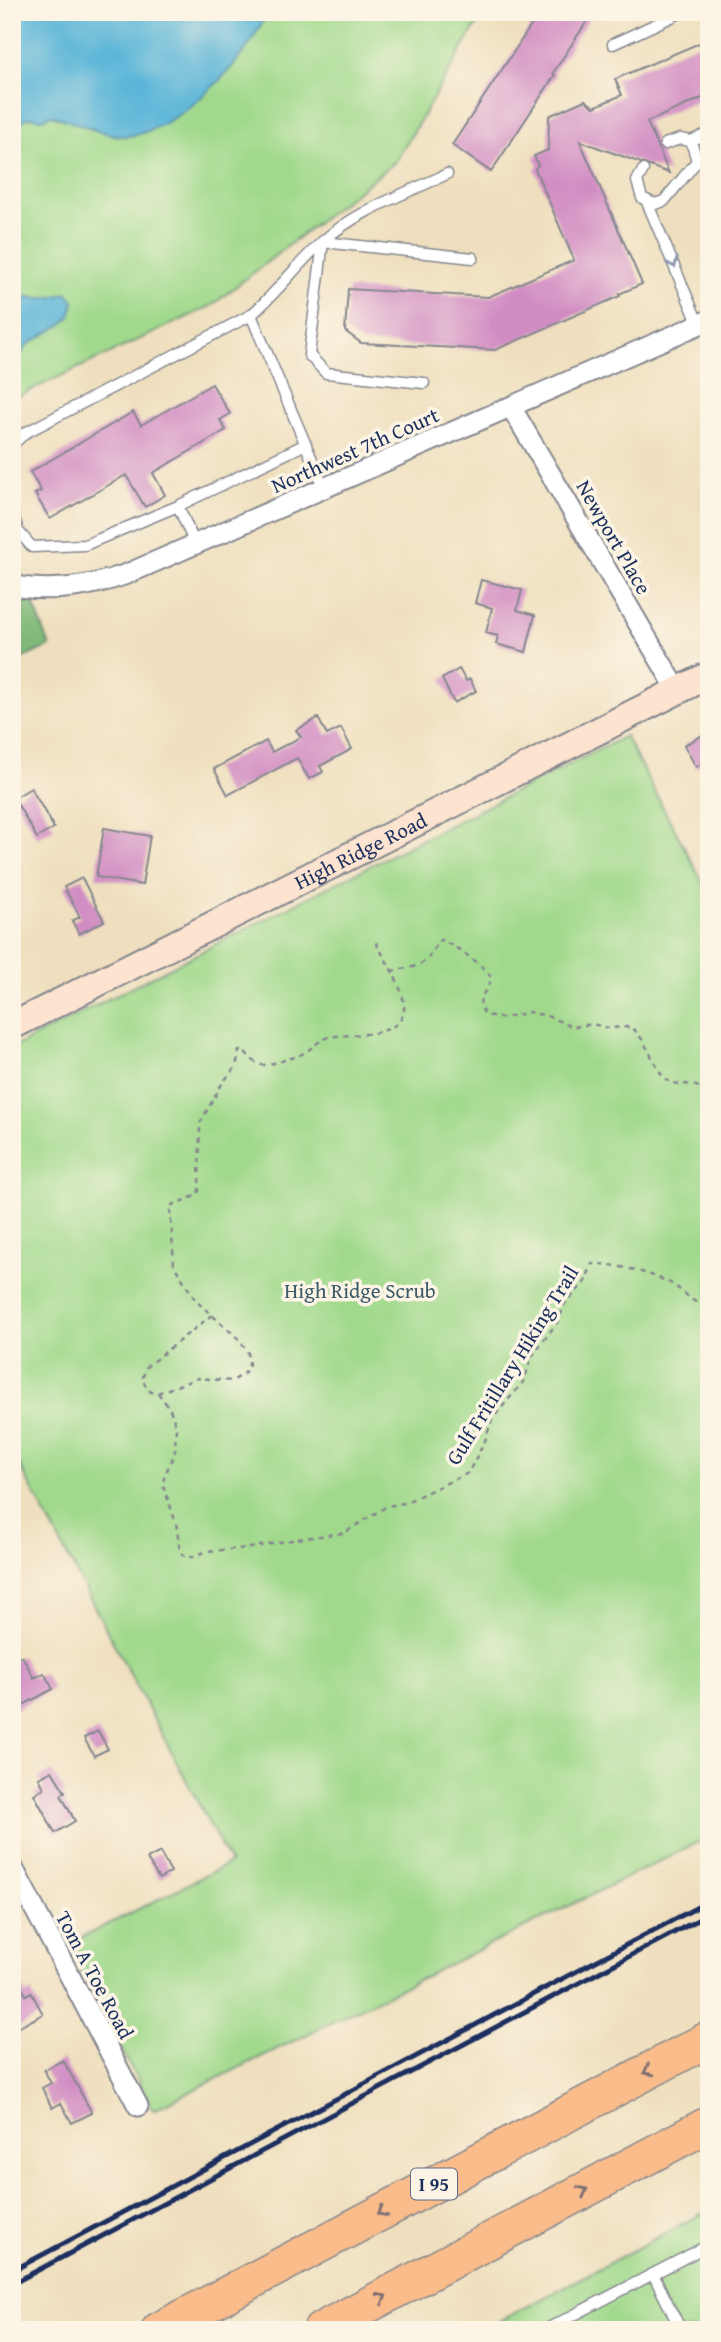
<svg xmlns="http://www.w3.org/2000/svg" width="721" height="2342" font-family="'Gentium Book Plus',serif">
	<rect width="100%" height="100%" fill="#fcf5e5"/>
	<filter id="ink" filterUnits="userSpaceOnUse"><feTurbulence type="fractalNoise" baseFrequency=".0143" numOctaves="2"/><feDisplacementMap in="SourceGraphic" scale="14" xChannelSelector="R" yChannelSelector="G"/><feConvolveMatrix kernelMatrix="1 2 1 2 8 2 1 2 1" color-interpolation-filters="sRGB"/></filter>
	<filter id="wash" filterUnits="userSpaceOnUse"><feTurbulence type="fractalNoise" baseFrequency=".00686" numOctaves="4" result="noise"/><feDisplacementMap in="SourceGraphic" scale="28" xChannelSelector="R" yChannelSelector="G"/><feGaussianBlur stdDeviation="1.57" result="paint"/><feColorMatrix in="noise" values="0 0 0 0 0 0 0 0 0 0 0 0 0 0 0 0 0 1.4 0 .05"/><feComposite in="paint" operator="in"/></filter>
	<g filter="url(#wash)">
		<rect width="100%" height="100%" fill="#efdfbe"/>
		<path fill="#a0d98c" stroke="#5e8475" stroke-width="2" d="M12 12H484L396 161 211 306 12 399Z
			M625 736 709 894V1837L153 2110 67 1945 230 1863 12 1451V1048Z
			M709 2210V2330H483Z"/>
		<path fill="#80b978" stroke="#4e746b" stroke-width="2" d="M12 551 50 646 12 663Z"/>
		<path fill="#5ab5d8" stroke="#3a729b" stroke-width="2" d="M12 12H268C261 24 254 38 246 49 221 84 170 131 128 136 110 138 70 120 50 115L43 119 29 117 12 127Z
			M12 283 19 295C37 301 50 298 68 293L74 302 70 317 61 325 27 345 12 370Z"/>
		<g id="blocks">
			<path fill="#d18dc3" d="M540 12H593L553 73 555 75 491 172 452 145Z
				M709 39V95L647 122 669 173 580 141 642 284 619 294 620 296 495 350 361 343 345 331 348 289 488 297 574 260 535 169 538 165 534 156 548 150 549 116 585 100 594 107 622 95 615 79Z
				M212 384 230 414 220 420 226 430 153 473 165 495 145 507 126 475 50 519 35 494 41 491 30 472 133 412 141 425Z
				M481 580 522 590 517 610 535 615 526 652 496 644 498 636 486 633 492 608 475 603Z
				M459 669 466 681 470 679 476 691 454 703 442 679Z
				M318 718 327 735 341 728 352 749 320 766 323 772 309 779 297 758 228 795 214 769 266 741 272 752 301 737 296 730Z
				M709 732V760L696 767 684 745Z
				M31 788 54 828 37 838 14 798Z
				M104 828 150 836 142 885 96 877Z
				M82 878 104 921 79 934 72 921 80 917 64 887Z
				M22 1656 34 1678 44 1673 53 1689 12 1711V1661Z
				M98 1731 108 1749 94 1756 84 1738Z
				M52 1771 65 1792 61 1795 75 1821 55 1833 34 1794 44 1788 39 1778Z
				M160 1852 171 1872 159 1879 147 1859Z
				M12 1970 26 1995 31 1992 43 2014 12 2031Z
				M63 2060 92 2113 72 2123 61 2103 52 2108 42 2088 51 2083 44 2070Z"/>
		</g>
	</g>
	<g filter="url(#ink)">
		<use href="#blocks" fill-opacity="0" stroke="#85878e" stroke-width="2"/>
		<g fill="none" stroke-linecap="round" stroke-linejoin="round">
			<g stroke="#85878e" stroke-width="13">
				<path id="lane" d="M613 44 682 12
					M691 141 709 133
					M643 170 637 181 642 198 655 204 664 201 697 161 691 141 680 139 665 144
					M647 202 699 325
					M251 315 324 488
					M424 383 326 373 309 355 323 242 473 258
					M12 445 25 433 251 315C277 293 297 264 323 241 358 210 405 194 447 174
					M178 506 195 544
					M12 512 18 531 32 547 85 545 178 506 306 444
					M653 2274 709 2245
					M545 2330 653 2274 681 2330"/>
			</g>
			<g stroke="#85878e" stroke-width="23">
				<path id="street" d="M511 407 678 691
					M12 586C53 592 88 588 127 574L709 320
					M12 1866 138 2106"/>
			</g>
			<g stroke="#85878e" stroke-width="30">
				<g id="secondary">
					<path id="s1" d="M12 1026 709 675"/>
				</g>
			</g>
			<g stroke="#85878e" stroke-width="38">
				<path id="highway" d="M159 2330 709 2039
					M321 2330 709 2124"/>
			</g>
			<path stroke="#85878e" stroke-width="2.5" stroke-dasharray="5 5" stroke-linecap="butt" d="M391 971 413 967 426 961 440 940C448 941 492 970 491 979 488 994 473 996 485 1015L503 1018 530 1012 550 1017 573 1027 593 1024 607 1028 629 1027 633 1028 642 1039 663 1077C678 1091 691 1076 709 1095
				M212 1315 147 1366 142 1379 148 1390 155 1394 198 1378 232 1381 244 1374 249 1364 248 1353 239 1339 196 1301 174 1265 170 1206 195 1196 199 1191 200 1123 223 1082 236 1067 239 1051H244C249 1056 254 1063 261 1065 266 1066 297 1057 302 1054 312 1049 318 1040 329 1037 348 1033 394 1039 403 1015 410 995 384 958 375 941
				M158 1393 170 1409 176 1426 175 1451 164 1478 163 1485 176 1523 180 1551 183 1555 192 1557 207 1551 250 1548 297 1539 344 1533 387 1506 404 1503 468 1473 485 1441 492 1419 524 1381 532 1356 559 1320 564 1305 585 1282 592 1264C613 1263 651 1273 670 1283 679 1288 688 1297 697 1303L704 1302 709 1298"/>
			<use href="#lane" stroke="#fff" stroke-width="10"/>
			<use href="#street" stroke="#fff" stroke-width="19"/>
			<use href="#secondary" stroke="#fde4d0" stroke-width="26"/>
			<use href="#highway" stroke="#f9bc8a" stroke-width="35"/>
			<path stroke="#1b2f5e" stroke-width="5" d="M12 2271 709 1901
				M12 2284 709 1914"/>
		</g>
		<defs><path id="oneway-chevron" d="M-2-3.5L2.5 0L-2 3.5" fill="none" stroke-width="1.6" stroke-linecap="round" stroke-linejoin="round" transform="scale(1.75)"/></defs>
		<use stroke="#8d97ae" href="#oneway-chevron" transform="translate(673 263) rotate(67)"/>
		<g stroke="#7f6e72">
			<use href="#oneway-chevron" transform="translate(648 2071) rotate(153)"/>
			<use href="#oneway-chevron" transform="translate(583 2191) rotate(-28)"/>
			<use href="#oneway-chevron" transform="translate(382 2212) rotate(152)"/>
			<use href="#oneway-chevron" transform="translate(382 2298) rotate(-28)"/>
		</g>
	</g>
	<g text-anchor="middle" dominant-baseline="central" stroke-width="7" stroke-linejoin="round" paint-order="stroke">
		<rect fill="#fcf5e5" stroke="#5e6a86" stroke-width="2" x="411" y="2168.5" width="46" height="31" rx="5"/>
		<g font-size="19" font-weight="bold" fill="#1b2f5e">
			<text x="434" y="2184">I 95</text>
		</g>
		<g font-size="21" fill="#1b2f5e" stroke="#fcf5e5">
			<text transform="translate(355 450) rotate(-24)">Northwest 7th Court</text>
			<text transform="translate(614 537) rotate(60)">Newport Place</text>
			<text stroke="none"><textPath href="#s1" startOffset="390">High Ridge Road</textPath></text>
			<text transform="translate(512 1365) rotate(-58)">Gulf Fritillary Hiking Trail</text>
			<text transform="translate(95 1975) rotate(62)">Tom A Toe Road</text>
		</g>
		<g font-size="21" fill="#3c5a6a" stroke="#fcf5e5">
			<text x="360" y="1290">High Ridge Scrub</text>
		</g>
	</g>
	<rect width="721" height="2342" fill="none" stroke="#fcf5e5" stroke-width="42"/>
</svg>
